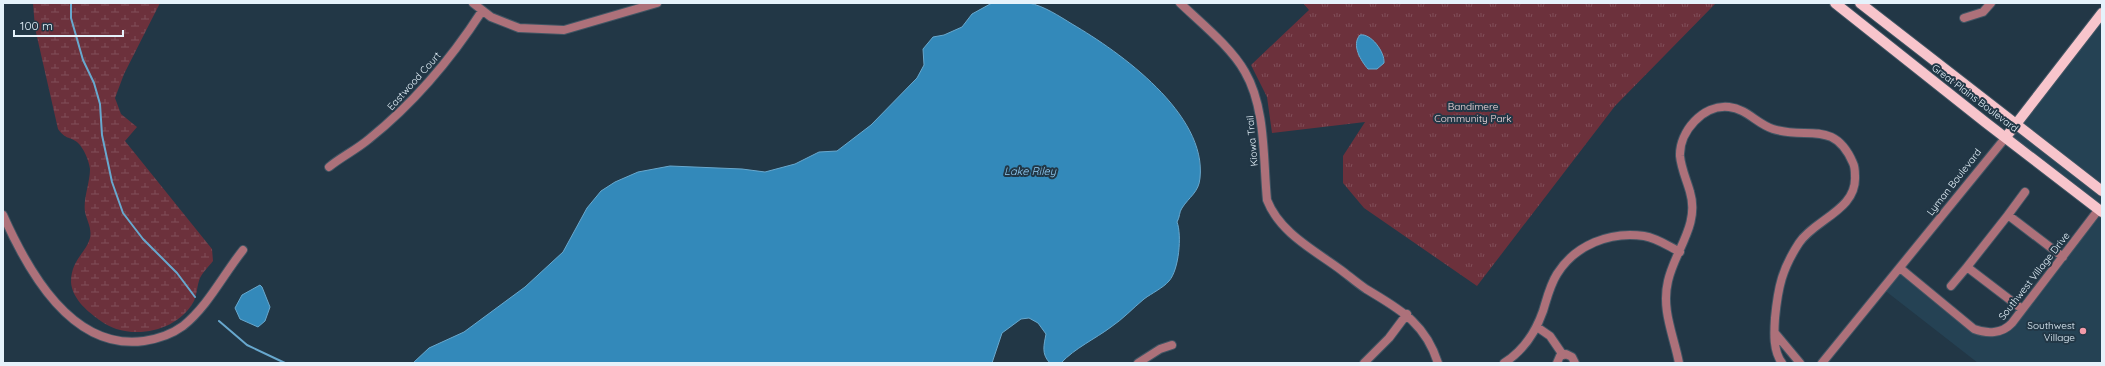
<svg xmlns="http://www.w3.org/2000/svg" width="2105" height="366" font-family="Quicksand,sans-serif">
	<defs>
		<pattern id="wetland-marsh" width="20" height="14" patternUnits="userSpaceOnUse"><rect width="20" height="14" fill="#6c313c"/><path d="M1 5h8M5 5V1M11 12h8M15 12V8" fill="none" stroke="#814f59"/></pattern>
		<pattern id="park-tufts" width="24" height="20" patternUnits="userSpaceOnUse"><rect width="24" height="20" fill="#6c313c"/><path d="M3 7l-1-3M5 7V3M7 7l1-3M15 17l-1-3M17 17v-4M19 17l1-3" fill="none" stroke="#814f59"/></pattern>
	</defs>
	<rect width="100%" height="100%" fill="#223746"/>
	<path fill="#254254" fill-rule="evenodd" d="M2102 13V363H1978L1883 289ZM2006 137 2098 209 2001 331 1974 329 1900 268Z"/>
	<path fill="url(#wetland-marsh)" d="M33 3H160L124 74 115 98 121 114 137 127 125 141 212 249 213 261C209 266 203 272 200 278 197 285 197 295 194 301 176 334 126 342 98 319 86 310 72 298 71 282 71 260 86 253 90 238 92 228 87 221 85 212 83 198 90 183 90 169 89 161 84 148 77 142 69 136 66 140 58 129L35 28Z"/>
	<path fill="url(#park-tufts)" d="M1303 3H1716L1615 106 1477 286 1364 208 1343 183V156L1365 122 1272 133 1267 97 1251 65 1309 10Z"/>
	<path fill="#3389ba" stroke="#68a8ce" d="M992 3C1004 3 1017 1 1029 3 1044 6 1059 16 1072 24 1120 52 1207 114 1200 178 1199 192 1189 197 1182 208 1179 212 1180 217 1177 222 1182 235 1179 270 1169 281 1163 288 1152 293 1144 299 1133 308 1123 319 1111 327 1095 339 1075 348 1061 363H1050C1041 354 1044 345 1046 334L1038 323 1029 318 1021 319 1002 333 992 363H413L429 348 464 332 525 287 563 252 587 208 601 191 615 182 638 172 670 166 742 169 765 172 795 164 819 152 837 151 871 125 917 78 924 65 923 49 933 37 944 35 962 27 972 14Z
		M1360 35C1371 33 1385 52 1384 63L1377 69H1368C1361 61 1351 45 1360 35Z
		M260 285 262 287 270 307 265 321 258 327 240 319 235 308 242 295Z"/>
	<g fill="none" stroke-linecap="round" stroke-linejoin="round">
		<path stroke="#68a8ce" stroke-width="2" d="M71 3V18L83 60 94 83 100 104 102 135 112 182 123 213 143 239 177 273 195 297
			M219 321 247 345 285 363"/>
		<g stroke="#415563" stroke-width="10">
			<path id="minor" d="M473 3 491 17 519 28 564 30 657 3
				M1180 3C1201 23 1231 47 1245 72 1266 108 1263 159 1267 200 1280 233 1314 250 1341 270 1349 276 1357 283 1366 289 1399 309 1425 322 1438 363
				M1964 18 1983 12 1991 3
				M329 167C341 157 356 150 369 139 414 103 451 59 482 11
				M3 215C28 271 72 351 144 341 157 339 172 334 183 326 208 306 223 275 243 250
				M2008 215 2025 192
				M1900 268 1974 329C1987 334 2002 334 2012 323L2099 209
				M1951 286 1967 267
				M2022 309 1967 267 2008 215 2063 257
				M1537 327 1550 336 1563 355
				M1775 333 1800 363
				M1138 363 1160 349 1172 345
				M1364 363 1389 338 1407 314
				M1504 363C1523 351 1536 331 1543 311 1547 298 1550 285 1557 274 1575 245 1610 231 1644 236 1657 238 1668 246 1680 252
				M1557 363 1560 356 1566 354 1572 357 1575 363
				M1679 363C1674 336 1661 310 1668 281 1675 250 1700 225 1690 192 1687 181 1681 168 1680 156 1679 132 1703 104 1729 107 1747 109 1757 124 1773 129 1807 140 1834 119 1853 163 1855 167 1855 172 1855 176 1857 210 1815 219 1799 243 1782 269 1778 287 1775 318 1774 333 1773 351 1782 363
				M1822 363 2006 137"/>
		</g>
		<g stroke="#415563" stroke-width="12">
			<path id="major" d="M1835 3 1985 122 2102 212
				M1860 3 2102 191
				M2006 137 2102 13"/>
		</g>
		<use href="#minor" stroke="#ad717a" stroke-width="8"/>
		<use href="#major" stroke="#f8c5cc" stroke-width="10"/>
	</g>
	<circle fill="#f39aa8" stroke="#223746" stroke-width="1.5" cx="2083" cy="331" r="4"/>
	<g text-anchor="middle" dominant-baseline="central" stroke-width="4" stroke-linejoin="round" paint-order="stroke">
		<g font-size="10" fill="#e5f2fb" stroke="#223746">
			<text transform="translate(414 81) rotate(-48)">Eastwood Court</text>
			<text transform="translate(1975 98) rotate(37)">Great Plains Boulevard</text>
			<text transform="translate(1252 141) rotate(-95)">Kiowa Trail</text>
			<text transform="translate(1954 182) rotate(-52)">Lyman Boulevard</text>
			<text transform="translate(2034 276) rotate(-52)">Southwest Village Drive</text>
		</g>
		<g font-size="10" fill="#f5dcdf" stroke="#223746">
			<text x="1473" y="106">Bandimere<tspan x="1473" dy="12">Community Park</tspan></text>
		</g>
		<g font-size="10" fill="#e5f2fb" stroke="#223746" text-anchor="end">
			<text x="2075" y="325">Southwest<tspan x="2075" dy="12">Village</tspan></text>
		</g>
		<g font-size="11" font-style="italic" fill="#91cdf6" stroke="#223746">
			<text x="1030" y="171">Lake Riley</text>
		</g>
	</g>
	<rect width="2105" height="366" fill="none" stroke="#e5f2fb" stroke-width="8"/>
	<path d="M14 30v6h109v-6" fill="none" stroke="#e5f2fb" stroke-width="2"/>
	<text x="20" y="30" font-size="12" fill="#e5f2fb" stroke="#223746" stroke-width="3" paint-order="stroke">100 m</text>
</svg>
